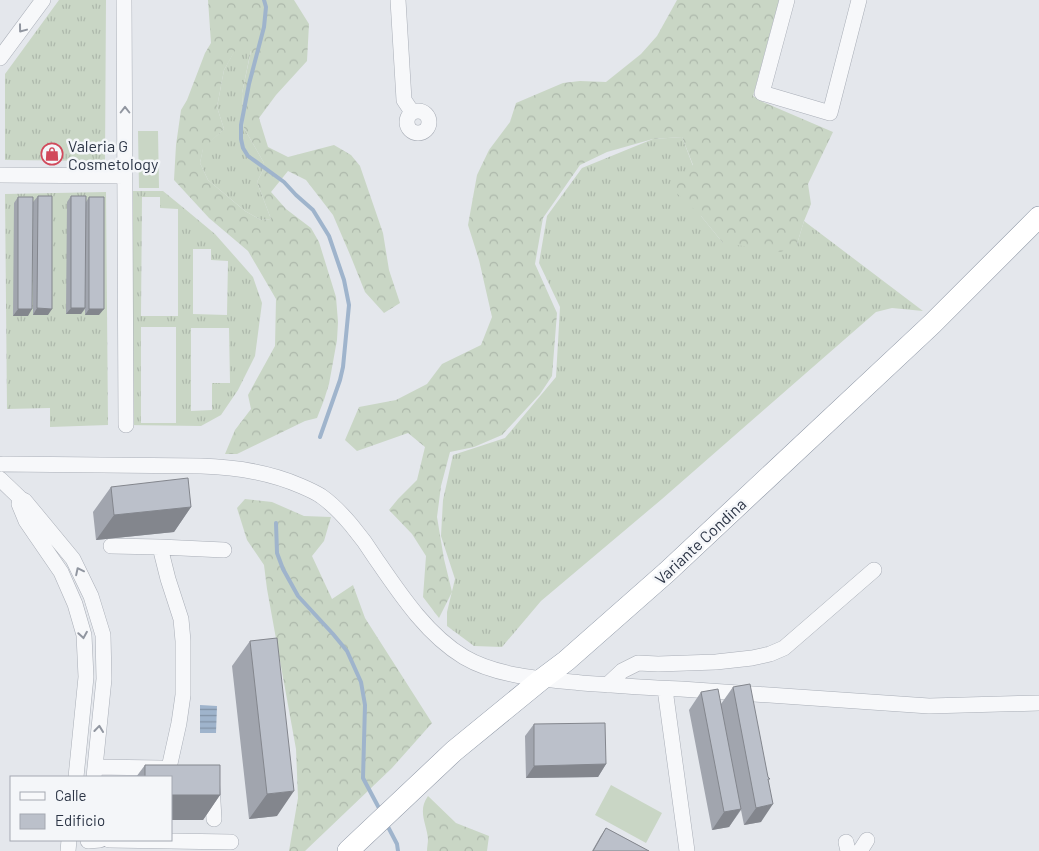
<svg xmlns="http://www.w3.org/2000/svg" width="1039" height="851" font-family="Barlow,sans-serif">
	<defs>
		<pattern id="grass-tufts" width="24" height="20" patternUnits="userSpaceOnUse" patternTransform="scale(1.25)"><rect width="24" height="20" fill="#c9d6c5"/><path d="M3 7l-1-3M5 7V3M7 7l1-3M15 17l-1-3M17 17v-4M19 17l1-3" fill="none" stroke="#adb8ab"/></pattern>
		<pattern id="forest-crowns" width="20" height="18" patternUnits="userSpaceOnUse" patternTransform="scale(1.25)"><rect width="20" height="18" fill="#c9d6c5"/><path d="M2 6a3 3 0 1 1 6 0M12 15a3 3 0 1 1 6 0" fill="none" stroke="#adb8ab"/></pattern>
		<pattern id="water-rules" width="6" height="5" patternUnits="userSpaceOnUse" patternTransform="scale(1.25)"><rect width="6" height="5" fill="#9fb4cc"/><path d="M0 2.5h6" fill="none" stroke="#8293a7"/></pattern>
	</defs>
	<rect width="100%" height="100%" fill="#e4e7ec"/>
	<path fill="url(#grass-tufts)" fill-rule="evenodd" d="M59 0H106L105 161 5 160V74Z
		M236 48 251 50 242 93 244 128 264 163 263 170 257 182 271 219 261 220 245 211 208 180 200 163 203 148 224 129 217 107 224 70Z
		M682 137 693 166 701 216 723 243 797 244 804 221 923 311 892 308 876 312 662 499 541 601 502 647 474 646 447 626V612L455 579 441 536 443 500 453 455 505 438 556 377 560 307 539 263 547 216 582 168 653 139Z
		M125 191H163L185 209 215 234 253 277 262 303 255 356 238 390 221 415 201 426 126 425ZM142 197H160V208L178 209V316H141ZM193 249H211V260L228 261 227 315 193 314ZM141 327H176V423H141ZM191 328H229L230 383H212V410L191 411Z
		M106 192 108 425 50 427V408L7 409 5 194Z"/>
	<path fill="url(#forest-crowns)" fill-rule="evenodd" d="M208 0H294L309 24 307 61 276 95 259 118 268 147 288 157 334 145 351 155 360 166 383 233 389 270 400 303 384 313 365 292 351 257 333 215 306 180 288 171 271 192 286 209 311 228 319 242 336 297 338 322 337 340 329 384 324 400 317 418 305 421 237 454H225L235 430 251 409 248 395 275 346 276 299 248 251 209 218 174 180 176 145 181 110 187 100 205 53 211 43ZM236 49 251 51 242 93 244 128 264 163 263 170 257 182 271 219 261 220 245 211 208 180 200 163 203 149 224 129 217 107 224 70Z
		M677 0H779L753 96 763 102 833 132 808 184 811 204 804 221 797 244 781 252 723 243 701 216 669 186 693 165 682 137 653 139 607 152 580 165 543 218 535 264 557 313 552 376 540 394 502 435 474 447 450 452 441 486 437 517 444 559 452 592 439 618 423 597 426 556 412 534 389 510 398 499 417 480 425 447 408 433 357 451 345 440 359 407 396 400 427 384 442 364 481 345 492 317 479 260 468 225 477 175 489 150 510 122 516 103 563 83 580 81 606 82 641 54 657 36Z
		M245 499 272 502 304 516 331 517 324 541 312 556 332 599 353 585 365 618 432 723 392 768 305 851H289L298 798 296 749 267 589 264 565 247 540 237 508Z
		M428 796 456 823 489 836 487 851H427C427 847 428 843 428 839 427 824 417 811 428 796Z"/>
	<path fill="#c9d6c5" d="M138 131H158L159 188H139Z
		M611 785 662 813 646 843 595 815Z"/>
	<path fill="url(#water-rules)" d="M200 705 217 706 216 733H200Z"/>
	<g fill="none" stroke-linecap="round" stroke-linejoin="round">
		<path stroke="#9fb4cc" stroke-width="4" d="M264 0 266 7 264 27 249 84 241 125V139L243 148 248 156 284 182 296 195 313 210 329 236 344 280 349 305 343 367 340 380 320 437
			M276 523 277 553 283 569 298 596 333 634 347 651 361 682 365 705 363 778 380 810
			M386 823 397 844 398 851"/>
		<g stroke="#a9aeb7" stroke-width="16">
			<path id="minor" d="M124 0 126 425
				M398 0 404 100 412 112
				M787 0 762 93 830 113 859 0
				M0 58 43 0
				M407 122a11 11 0 1 1 22 0a11 11 0 1 1-22 0Z
				M0 175 125 176
				M3 464 201 466C236 467 269 472 301 486 308 489 315 492 321 496 341 510 363 538 376 559 400 594 427 635 464 657 498 677 544 679 582 683 615 685 648 688 681 689L929 706 1039 703
				M0 479 21 499 25 501 73 559 91 596 103 635 104 679 94 777
				M21 499 19 504 26 521 61 572 75 604 84 635 86 677 76 777
				M111 546 160 547 224 550
				M160 547 168 579 181 619 183 641V695L179 723 169 768
				M607 685 622 671 638 663 658 664 716 662 752 658 770 654 784 648 874 570
				M665 689 687 851
				M95 767 161 768
				M212 785 214 819
				M109 840 231 842
				M88 841 100 840
				M846 842 848 851
				M68 851 69 840
				M860 851 867 840"/>
		</g>
		<g stroke="#8b94a3" stroke-width="22">
			<path id="highway" d="M348 851 454 751 542 679 566 661 667 572 932 324 1039 217"/>
		</g>
		<use href="#minor" stroke="#f7f8fa" stroke-width="15"/>
		<use href="#highway" stroke="#fff" stroke-width="21"/>
	</g>
	<path fill="#a1a5ae" d="M38 196 48 315H33V202Z
		M71 196 86 202 89 197 99 315H85V309L81 314H66L67 202Z
		M18 197 28 316H13L14 203Z
		M111 487 191 507 174 532 96 540 93 512Z
		M250 641 277 816 249 819 232 666Z
		M733 687 768 780 761 822 744 825 741 810 729 827 712 830 689 710 701 692 721 704Z
		M534 724 606 764 598 777 526 778 525 736Z
		M145 765H220V795L203 820H171V777H136Z
		M606 828 649 851H592L600 837Z"/>
	<path fill="#83868d" d="M37 308 52 309 48 315H33Z
		M71 308H85L81 314H66Z
		M18 309H32L28 316H13Z
		M89 309H104L99 315H85Z
		M191 507 174 532 96 540 114 515Z
		M606 764 598 777 526 778 534 766Z
		M294 791 277 816 249 819 267 794Z
		M171 795H220L203 820H171Z
		M773 804 761 822 744 825 756 808Z
		M741 809 729 827 712 830 724 812Z"/>
	<path fill="#bbc0ca" stroke="#83868d" d="M38 196H52V309L37 308Z
		M71 196H86L85 308H71Z
		M18 197H33L32 309H18Z
		M89 197H104V309H89Z
		M188 478 191 507 114 515 111 487Z
		M277 638 294 791 267 794 250 641Z
		M750 684 768 777 770 779H768L773 804 756 808 733 687Z
		M718 689 741 809 724 812 701 692Z
		M605 723 606 764 534 766V724Z
		M145 765H220V795H171V777H145Z
		M606 828 649 851H593Z"/>
	<defs><path id="oneway-chevron" d="M-2-3.5L2.5 0L-2 3.5" fill="none" stroke-width="1.6" stroke-linecap="round" stroke-linejoin="round" transform="scale(1.25)"/></defs>
	<g stroke="#9196a0">
		<use href="#oneway-chevron" transform="translate(22 29) rotate(127)"/>
		<use href="#oneway-chevron" transform="translate(125 110) rotate(-90)"/>
		<use href="#oneway-chevron" transform="translate(79 571) rotate(-116)"/>
		<use href="#oneway-chevron" transform="translate(83 635) rotate(81)"/>
		<use href="#oneway-chevron" transform="translate(99 729) rotate(-84)"/>
	</g>
	<defs>
		<g id="shop-ring" transform="scale(1.125)"><circle r="9.5" fill="#f4f6f9" stroke="#d1495b" stroke-width="1.5"/><path d="M-5-2.5h2.3a2.7 3.5 0 0 1 5.4 0H5L5.5 6h-11ZM-1.5-2.5h3a1.5 2.3 0 0 0-3 0Z" fill="#d1495b"/></g>
	</defs>
	<g fill-rule="evenodd">
		<use href="#shop-ring" x="52" y="154"/>
	</g>
	<g text-anchor="middle" dominant-baseline="central" stroke-width="5" stroke-linejoin="round" paint-order="stroke">
		<g font-size="16" fill="#2b3445" stroke="#f4f6f9" text-anchor="start">
			<text x="68" y="145">Valeria G<tspan x="68" dy="18">Cosmetology</tspan></text>
		</g>
		<g font-size="16" fill="#2b3445" stroke="#f4f6f9">
			<text transform="translate(700 541) rotate(-43)">Variante Condina</text>
		</g>
	</g>
	<rect x="10" y="776" width="162" height="65" fill="#f4f6f9" stroke="#a4a8b1"/>
	<rect x="20" y="792" width="25" height="8" fill="#f7f8fa" stroke="#a4a8b1"/>
	<text x="55" y="801" font-size="15" fill="#2b3445">Calle</text>
	<rect x="20" y="814" width="25" height="15" fill="#bbc0ca" stroke="#a4a8b1"/>
	<text x="55" y="826" font-size="15" fill="#2b3445">Edificio</text>
</svg>
